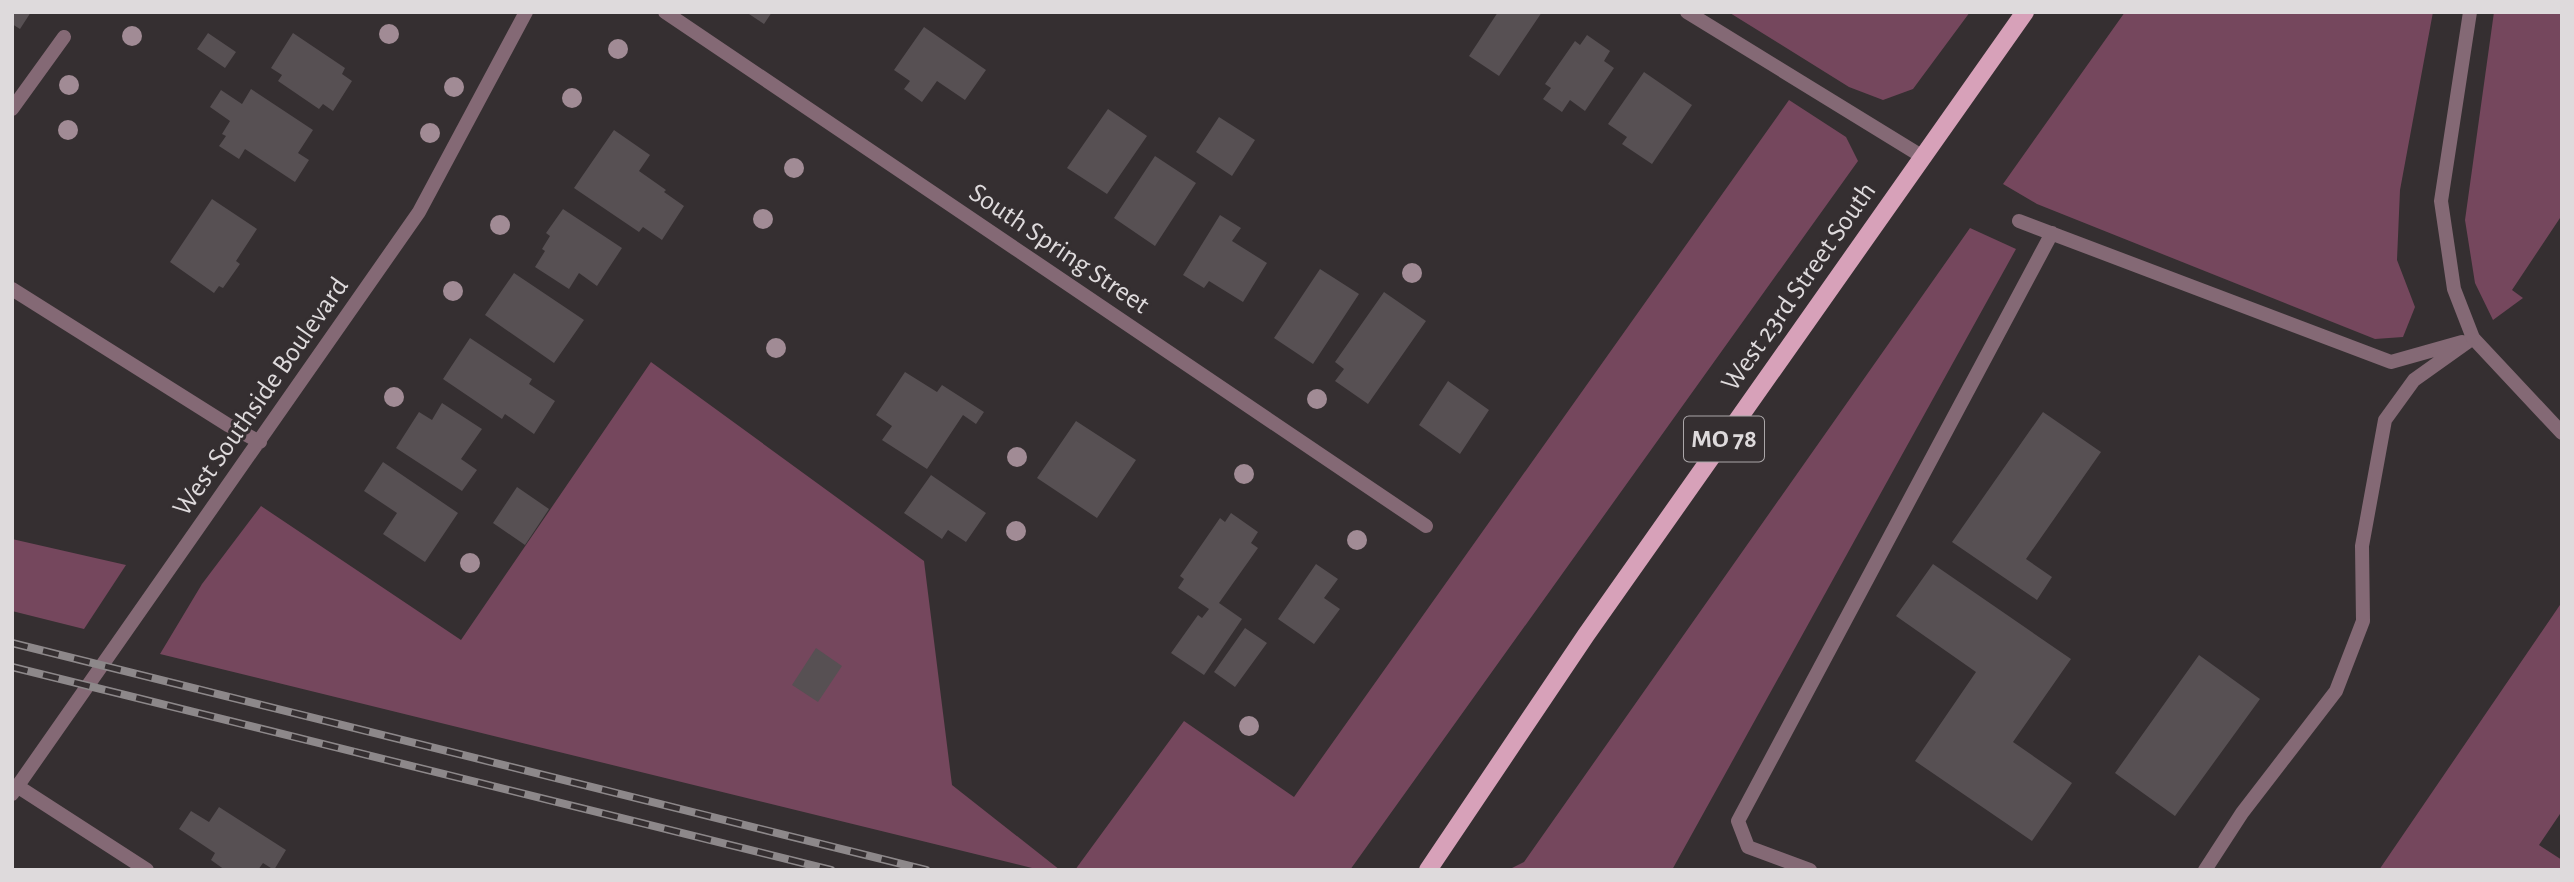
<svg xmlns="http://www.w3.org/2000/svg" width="2574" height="882" font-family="'Alegreya Sans',sans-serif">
	<rect width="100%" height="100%" fill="#352f31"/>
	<path fill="#75475d" d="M1970 12 1913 89 1883 100 1849 87 1730 13Z
		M2125 12H2433L2400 190 2397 260 2415 307 2403 337 2375 339 2037 204 2003 184Z
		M2494 12H2562V215L2512 290 2523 298 2493 320 2475 283 2465 220Z
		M1789 100 1846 137 1858 161 1350 870H1075L1184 721 1294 797Z
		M1970 228 2016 249 1672 870H1508L1524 862Z
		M651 362 924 561 952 785 1060 870H1040L160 654 202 584 261 506 461 640Z
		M12 539 126 565 84 629 12 611Z
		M2562 602V811L2539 845 2562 860V870H2379Z"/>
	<path fill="#575053" d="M12 12H31L20 29 12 24Z
		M746 12H772L764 24Z
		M1498 12H1542L1499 76 1469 56Z
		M924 27 986 70 965 100 937 81 922 102 904 89 910 81 894 70Z
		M208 33 236 52 225 68 197 49Z
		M293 33 345 68 342 74 352 81 333 111 323 104 319 109 278 81 282 75 271 68Z
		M1587 35 1610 51 1604 61 1614 68 1585 111 1570 100 1562 112 1543 99 1551 88 1545 84 1575 41 1580 45Z
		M1644 72 1692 105 1652 164 1622 144 1627 137 1608 124Z
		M251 89 313 130 298 153 309 160 295 182 245 149 239 159 219 146 226 136 222 134 230 121 210 107 221 90 242 104Z
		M1108 109 1147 136 1107 194 1067 168Z
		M1219 117 1255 140 1232 176 1196 152Z
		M614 130 650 155 639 171 666 190 664 192 684 206 662 240 643 227 639 232 574 188Z
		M1155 156 1196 183 1155 246 1114 218Z
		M212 199 257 229 236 261 240 264 223 288 219 286 214 293 170 262Z
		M563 209 622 248 597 286 579 273 569 289 535 267 545 251 542 249 550 236 546 233Z
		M1220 215 1241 228 1232 241 1267 263 1243 302 1209 281 1204 288 1183 275Z
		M1320 269 1359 294 1313 364 1274 338Z
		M514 273 584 320 554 363 485 315Z
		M1384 292 1426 321 1368 404 1335 381 1344 369 1335 362Z
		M470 338 532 379 529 384 555 401 534 434 505 414 502 419 443 379Z
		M905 372 937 392 942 385 984 412 976 424 963 415 927 469 882 440 892 426 876 415Z
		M1448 381 1489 410 1460 454 1419 425Z
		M442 403 482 429 461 459 477 470 462 491 396 448 419 412 432 420Z
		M2043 412 2101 452 2026 559 2052 577 2037 600 1952 542Z
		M1076 421 1136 460 1097 518 1037 478Z
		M383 462 458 513 425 562 383 534 397 513 364 491Z
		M931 475 986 513 966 542 948 530 942 539 904 513Z
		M517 487 549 509 525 545 493 523Z
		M1231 513 1258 532 1251 543 1258 548 1219 603 1242 619 1204 675 1171 653 1198 615 1202 618 1209 609 1178 588 1184 579 1180 576 1220 518 1225 522Z
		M1316 564 1338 579 1324 598 1340 609 1314 644 1278 619Z
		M1933 564 2071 659 2013 742 2072 783 2032 841 1915 761 1976 672 1896 616Z
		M1245 628 1267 643 1235 687 1214 672Z
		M816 648 842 666 818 702 792 685Z
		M2199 655 2260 699 2175 816 2115 773Z
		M219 807 286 850 274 870 263 863 258 870H225L211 860 215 853 179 829 191 811 209 822Z"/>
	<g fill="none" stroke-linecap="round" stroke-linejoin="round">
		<path stroke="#846975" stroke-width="14" d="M12 109 64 37
			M2019 221 2391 362 2462 342
			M1810 870 1748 847 1738 821 2052 233
			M2205 870 2242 813 2336 691 2363 621 2362 546 2385 420 2414 380 2473 338"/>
		<path stroke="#846975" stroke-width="14" d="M665 12 1426 526
			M1687 12 1923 157
			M2470 12 2441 201 2454 289 2473 338 2562 433
			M12 289 228 425 260 442
			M17 786 147 870
			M12 794 419 212 526 12"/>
		<path stroke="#d7a1b9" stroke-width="18" d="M1428 870 1586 635 2025 12"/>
		<g stroke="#8d888a" stroke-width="8">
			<path id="rail" d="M12 643 926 870
				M12 667 831 870"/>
		</g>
		<use href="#rail" stroke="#352f31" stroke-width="5" stroke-dasharray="16" stroke-linecap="butt"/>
	</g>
	<g fill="#a18b95">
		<circle cx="389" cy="34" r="10"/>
		<circle cx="132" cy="36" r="10"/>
		<circle cx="618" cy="49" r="10"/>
		<circle cx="69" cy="85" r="10"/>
		<circle cx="454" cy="87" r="10"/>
		<circle cx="572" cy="98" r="10"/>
		<circle cx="68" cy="130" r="10"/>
		<circle cx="430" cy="133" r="10"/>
		<circle cx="794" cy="168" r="10"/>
		<circle cx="763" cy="219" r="10"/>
		<circle cx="500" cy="225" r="10"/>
		<circle cx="1412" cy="273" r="10"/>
		<circle cx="453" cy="291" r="10"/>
		<circle cx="776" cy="348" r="10"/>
		<circle cx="394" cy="397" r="10"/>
		<circle cx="1317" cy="399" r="10"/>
		<circle cx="1017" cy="457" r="10"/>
		<circle cx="1244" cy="474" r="10"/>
		<circle cx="1016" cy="531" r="10"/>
		<circle cx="1357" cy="540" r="10"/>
		<circle cx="470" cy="563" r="10"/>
		<circle cx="1249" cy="726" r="10"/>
	</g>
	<g text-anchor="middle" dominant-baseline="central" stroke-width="6" stroke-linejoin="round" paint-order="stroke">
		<rect fill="#352f31" stroke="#aba7a9" stroke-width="2" x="1684" y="416.5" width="80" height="45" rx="5"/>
		<g font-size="26" font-weight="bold" fill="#dedadc">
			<text x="1724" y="439">MO 78</text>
		</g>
		<g font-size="28" fill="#dedadc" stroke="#352f31">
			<text transform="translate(1059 249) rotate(34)">South Spring Street</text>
			<text transform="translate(1799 287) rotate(-55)">West 23rd Street South</text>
			<text transform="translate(261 397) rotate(-55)">West Southside Boulevard</text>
		</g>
	</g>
	<rect width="2574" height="882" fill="none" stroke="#dedadc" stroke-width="28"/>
</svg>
